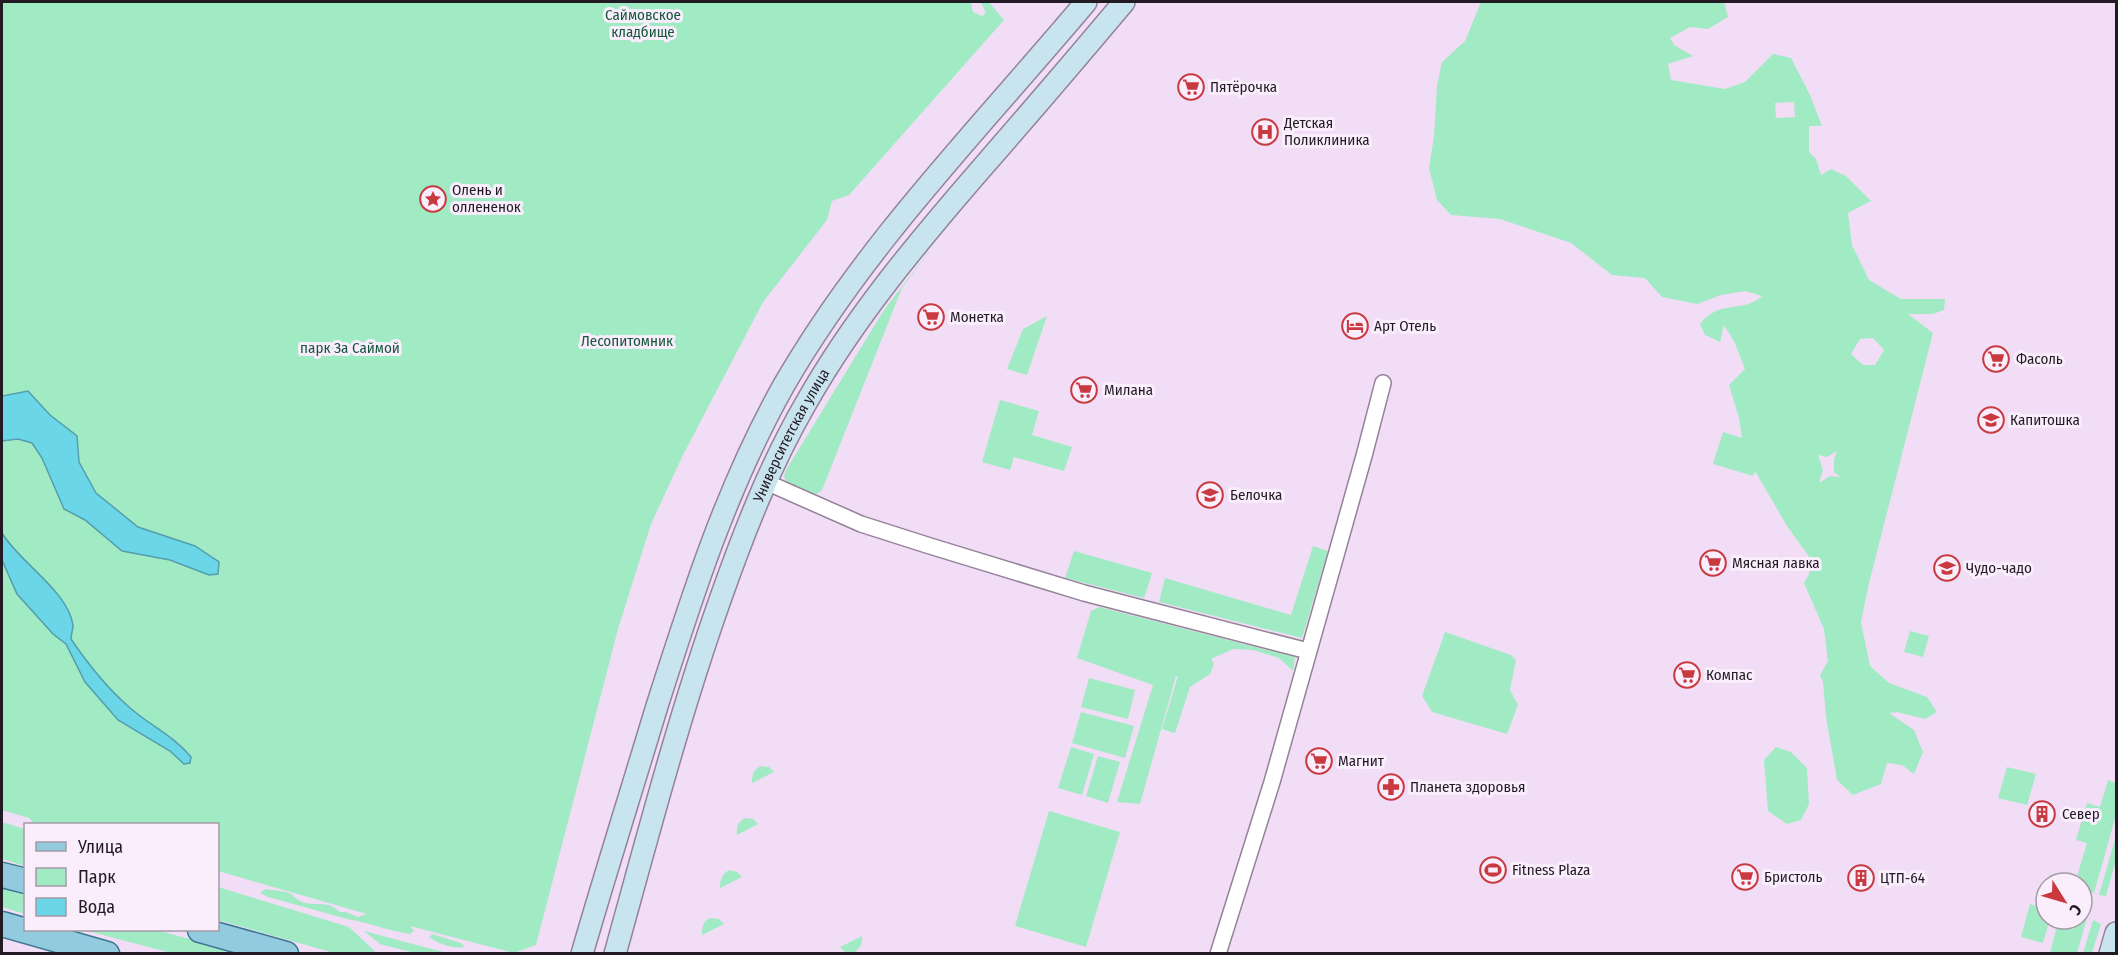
<svg xmlns="http://www.w3.org/2000/svg" width="2118" height="955" font-family="'Fira Sans Condensed',sans-serif">
	<rect width="100%" height="100%" fill="#f2ddf6"/>
	<path fill="#a0ebc4" fill-rule="evenodd" d="M2 2H971L973 12 982 16 986 13 981 2H989L1004 20 849 195 832 201 827 220 763 302 682 457 651 524 618 629 536 945 514 953 410 926 414 931 410 934C388 931 368 922 347 919L268 897 260 893 265 889C272 891 282 890 289 893 295 896 297 901 305 903 319 906 327 900 340 912H346L358 917 367 914 218 871V824H34L29 818 2 810Z
		M1481 2H1724L1728 17 1708 29 1690 27 1670 38 1674 45 1693 56 1668 64 1671 80 1725 89 1745 82 1773 54 1791 58 1810 95 1822 126H1809V152L1816 159 1821 175 1831 169 1846 176 1871 201 1848 213 1852 245 1869 280 1901 299H1945L1944 310 1933 314H1908L1933 333 1869 583 1861 622 1870 666 1889 683 1927 697 1937 712 1925 719 1897 712 1889 713 1914 730 1923 752 1914 774 1902 765 1887 763 1881 784 1853 795 1837 780 1826 717 1823 682 1820 675 1828 661 1824 629 1804 583 1809 574 1810 558 1787 526 1755 471 1753 476 1713 464 1723 432 1742 438 1739 418 1729 385 1745 369 1734 341 1724 325 1720 342 1705 335 1700 324C1721 298 1743 314 1762 296L1745 291 1721 295 1697 304 1662 297 1645 278 1612 275 1571 243 1500 219 1451 215 1437 200 1429 168 1434 136 1437 86 1442 62 1465 41ZM1794 102 1795 117 1776 118 1775 103ZM1873 338 1884 350 1875 365H1863L1851 354 1860 339ZM1837 451 1834 459V472L1840 477 1830 476 1819 483 1823 470 1818 455 1827 457Z
		M940 237 902 288 822 490 812 497 788 485 784 477 786 470 884 310Z
		M1047 316 1027 375 1007 369 1023 329Z
		M1000 400 1039 411 1032 435 1072 447 1064 471 1014 457 1010 470 982 462Z
		M1313 546 1328 551 1302 638 1159 602 1165 578 1291 615Z
		M1074 551 1152 573 1144 598 1065 578Z
		M1099 607 1295 657 1293 671 1279 658 1253 650 1233 649 1211 659 1214 664 1210 674 1190 687 1175 733 1162 729 1178 676H1176L1140 804 1117 802 1153 685 1077 658 1091 611Z
		M1910 631 1929 636 1923 657 1904 652Z
		M1445 632 1511 655 1516 660 1510 690 1518 705 1507 734 1432 712 1422 696Z
		M1089 678 1135 690 1128 719 1081 707Z
		M1081 712 1134 726 1125 758 1072 743Z
		M1071 747 1094 754 1082 795 1058 788Z
		M1776 747 1791 752 1807 768 1809 804 1801 820 1787 824 1768 811 1764 760Z
		M1098 756 1120 762 1108 803 1086 796Z
		M761 766 769 767 774 772 752 783C752 774 753 770 761 766Z
		M2007 767 2036 774 2027 805 1998 798Z
		M2108 780 2116 783V815L2094 893 2082 890V883H2075L2087 843 2076 840 2087 803 2100 807Z
		M1049 811 1120 832 1086 947 1015 926Z
		M745 818 753 819 758 824 737 835C736 827 738 822 745 818Z
		M2 822 25 829V866L2 859Z
		M2116 836V860L2106 896 2099 895Z
		M729 870 737 872 742 877 720 888C720 879 722 875 729 870Z
		M2 887 25 893V914L2 907Z
		M218 887 349 927 377 953H334L218 920Z
		M2030 904 2046 909V919H2050L2043 943 2021 937Z
		M2082 912 2087 918 2077 953H2050L2059 919H2082Z
		M710 918 719 919 724 924 702 935C702 926 703 922 710 918Z
		M2093 920 2101 924 2092 953H2083Z
		M84 930H156L242 953H171Z
		M364 931 447 953H414L380 944Z
		M432 934 461 943 465 947C453 949 439 944 429 937Z
		M862 936C862 945 860 949 853 953L845 952 840 947Z"/>
	<path fill="#6bd6e7" stroke="#559eac" stroke-width="1.5" d="M28 391 50 415 77 436 79 462 96 493 138 527 195 546 219 562 218 574 209 575 170 560 122 551 85 520 64 509 42 458 32 443 18 439 2 441V396Z
		M2 533C19 562 68 591 73 625 73 629 71 635 71 639 88 664 106 687 129 707 149 725 174 736 191 757L190 763 184 764 170 751 118 720 85 682 66 644 53 634 17 594 2 560Z"/>
	<g fill="none" stroke-linecap="round" stroke-linejoin="round">
		<g stroke="#948298" stroke-width="18">
			<path id="street" d="M766 482 861 524 930 546 1084 593 1308 651
				M1218 954 1272 782 1364 456 1383 383"/>
		</g>
		<g stroke="#948298" stroke-width="24">
			<g id="secondary">
				<path d="M582 954C606 871 632 789 657 706 692 596 727 486 784 385 866 243 982 126 1086 2"/>
				<path id="s1" d="M615 954C648 835 679 716 720 600 744 532 770 465 806 403 854 318 917 243 981 169 1029 114 1077 58 1124 2"/>
				<path d="M2110 954 2116 933"/>
			</g>
		</g>
		<g stroke="#3c7690" stroke-width="27">
			<path id="primary" d="M2 875 26 881
				M2 924 107 954
				M200 930 286 954"/>
		</g>
		<use href="#street" stroke="#fff" stroke-width="15"/>
		<use href="#secondary" stroke="#c8e5ef" stroke-width="21"/>
		<use href="#primary" stroke="#92cadf" stroke-width="24"/>
	</g>
	<defs>
		<g id="supermarket-ring" transform="scale(1.35)"><circle r="9.5" fill="#faeefd" stroke="#c93a40" stroke-width="1.5"/><path d="M-6-5.5h2.5l.6 2H6L4.5 2H-2.5L-4.4-4H-6ZM-1.5 3.2a1.3 1.3 0 1 0 .1 0ZM3 3.2a1.3 1.3 0 1 0 .1 0Z" fill="#c93a40"/></g>
		<g id="hospital-ring" transform="scale(1.35)"><circle r="9.5" fill="#faeefd" stroke="#c93a40" stroke-width="1.5"/><path d="M-5-5h3v3.5h4V-5h3V5h-3V1.5h-4V5h-3Z" fill="#c93a40"/></g>
		<g id="sight-ring" transform="scale(1.35)"><circle r="9.5" fill="#faeefd" stroke="#c93a40" stroke-width="1.5"/><path d="M0-6L1.8-2.2L6-1.7L2.9 1.2L3.7 5.4L0 3.3L-3.7 5.4L-2.9 1.2L-6-1.7L-1.8-2.2Z" fill="#c93a40"/></g>
		<g id="hotel-ring" transform="scale(1.35)"><circle r="9.5" fill="#faeefd" stroke="#c93a40" stroke-width="1.5"/><path d="M-6-4.5h1.5V1H6V5H4.5V3h-9V5H-6ZM-4 0a1.8 1.8 0 1 1 3.6 0ZM.5 0V-2.5h3Q6-2.5 6 0Z" fill="#c93a40"/></g>
		<g id="school-ring" transform="scale(1.35)"><circle r="9.5" fill="#faeefd" stroke="#c93a40" stroke-width="1.5"/><path d="M0-5L7-2L0 1L-7-2ZM-4 1L0 2.5L4 1V4Q0 6-4 4Z" fill="#c93a40"/></g>
		<g id="pharmacy-ring" transform="scale(1.35)"><circle r="9.5" fill="#faeefd" stroke="#c93a40" stroke-width="1.5"/><path d="M-2-6h4v4h4v4h-4v4h-4v-4h-4v-4h4Z" fill="#c93a40"/></g>
		<g id="building-ring" transform="scale(1.35)"><circle r="9.5" fill="#faeefd" stroke="#c93a40" stroke-width="1.5"/><path d="M-4-6H4V6H1V3H-1V6H-4ZM-2.5-4.3h1.7v1.8h-1.7ZM.8-4.3h1.7v1.8H.8ZM-2.5-1h1.7V.8h-1.7ZM.8-1h1.7V.8H.8Z" fill="#c93a40"/></g>
		<g id="stadium-ring" transform="scale(1.35)"><circle r="9.5" fill="#faeefd" stroke="#c93a40" stroke-width="1.5"/><path d="M0-5a6.5 5 0 1 0 0 10a6.5 5 0 1 0 0-10ZM-3.5-1.8h7v3.6h-7Z" fill="#c93a40"/></g>
	</defs>
	<g fill-rule="evenodd">
		<use href="#supermarket-ring" x="1191" y="87"/>
		<use href="#hospital-ring" x="1265" y="132"/>
		<use href="#sight-ring" x="433" y="199"/>
		<use href="#supermarket-ring" x="931" y="317"/>
		<use href="#hotel-ring" x="1355" y="326"/>
		<use href="#supermarket-ring" x="1996" y="359"/>
		<use href="#supermarket-ring" x="1084" y="390"/>
		<use href="#school-ring" x="1991" y="420"/>
		<use href="#school-ring" x="1210" y="495"/>
		<use href="#supermarket-ring" x="1713" y="563"/>
		<use href="#school-ring" x="1947" y="568"/>
		<use href="#supermarket-ring" x="1687" y="675"/>
		<use href="#supermarket-ring" x="1319" y="761"/>
		<use href="#pharmacy-ring" x="1391" y="787"/>
		<use href="#building-ring" x="2042" y="814"/>
		<use href="#stadium-ring" x="1493" y="870"/>
		<use href="#supermarket-ring" x="1745" y="877"/>
		<use href="#building-ring" x="1861" y="878"/>
	</g>
	<g text-anchor="middle" dominant-baseline="central" stroke-width="6" stroke-linejoin="round" paint-order="stroke">
		<g font-size="15" fill="#16563b" stroke="#faeefd">
			<text x="643" y="15">Саймовское<tspan x="643" dy="17">кладбище</tspan></text>
			<text x="627" y="341">Лесопитомник</text>
			<text x="350" y="348">парк За Саймой</text>
		</g>
		<g font-size="15" fill="#231b24" stroke="#faeefd" text-anchor="start">
			<text x="1210" y="87">Пятёрочка</text>
			<text x="1284" y="123">Детская<tspan x="1284" dy="17">Поликлиника</tspan></text>
			<text x="452" y="190">Олень и<tspan x="452" dy="17">оллененок</tspan></text>
			<text x="950" y="317">Монетка</text>
			<text x="1374" y="326">Арт Отель</text>
			<text x="2016" y="359">Фасоль</text>
			<text x="1104" y="390">Милана</text>
			<text x="2010" y="420">Капитошка</text>
			<text x="1230" y="495">Белочка</text>
			<text x="1732" y="563">Мясная лавка</text>
			<text x="1966" y="568">Чудо-чадо</text>
			<text x="1706" y="675">Компас</text>
			<text x="1338" y="761">Магнит</text>
			<text x="1410" y="787">Планета здоровья</text>
			<text x="2062" y="814">Север</text>
			<text x="1512" y="870">Fitness Plaza</text>
			<text x="1764" y="877">Бристоль</text>
			<text x="1880" y="878">ЦТП-64</text>
		</g>
		<g font-size="15" fill="#231b24" stroke="#faeefd">
			<text stroke="none"><textPath href="#s1" startOffset="549">Университетская улица</textPath></text>
		</g>
	</g>
	<rect width="2118" height="955" fill="none" stroke="#231b24" stroke-width="6"/>
	<rect x="24" y="823" width="195" height="108" fill="#faeefd" stroke="#a49aa6" stroke-width="1.5"/>
	<rect x="36" y="842" width="30" height="9" fill="#92cadf" stroke="#a49aa6" stroke-width="1.5"/>
	<text x="78" y="853" font-size="18" fill="#231b24">Улица</text>
	<rect x="36" y="868" width="30" height="18" fill="#a0ebc4" stroke="#a49aa6" stroke-width="1.5"/>
	<text x="78" y="883" font-size="18" fill="#231b24">Парк</text>
	<rect x="36" y="898" width="30" height="18" fill="#6bd6e7" stroke="#a49aa6" stroke-width="1.5"/>
	<text x="78" y="913" font-size="18" fill="#231b24">Вода</text>
	<g transform="translate(2064 901) rotate(127)"><circle r="28" fill="#faeefd" stroke="#a49aa6" stroke-width="1.5"/>
	<path d="M0-4.5L10 22L0 15L-10 22Z" fill="#c93a40"/>
	<text y="-9" font-size="16" font-weight="bold" text-anchor="middle" fill="#231b24">С</text>
	</g>
</svg>
